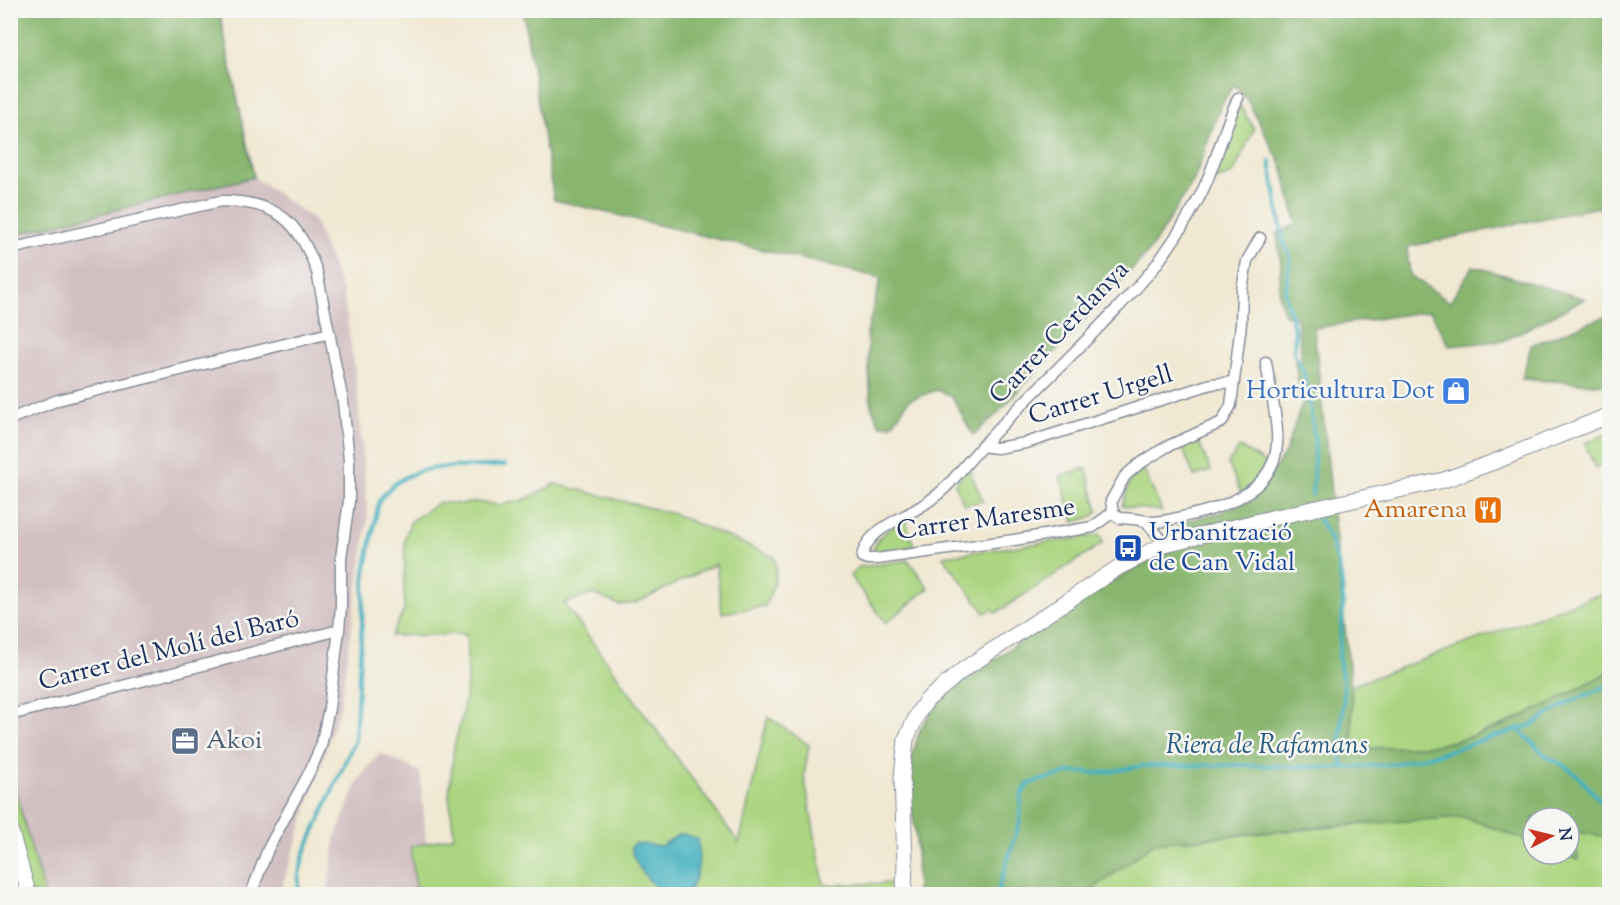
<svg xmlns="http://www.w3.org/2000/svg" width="1620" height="905" font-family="'Sorts Mill Goudy',serif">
	<rect width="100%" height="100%" fill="#f6f6f2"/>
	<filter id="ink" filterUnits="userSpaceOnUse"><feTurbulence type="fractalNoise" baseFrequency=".0167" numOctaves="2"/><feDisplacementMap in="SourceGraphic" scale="12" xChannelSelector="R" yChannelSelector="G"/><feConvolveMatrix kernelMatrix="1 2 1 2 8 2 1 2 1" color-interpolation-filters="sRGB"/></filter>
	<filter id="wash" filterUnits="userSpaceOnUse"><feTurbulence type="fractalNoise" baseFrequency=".008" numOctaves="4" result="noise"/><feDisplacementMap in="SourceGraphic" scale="24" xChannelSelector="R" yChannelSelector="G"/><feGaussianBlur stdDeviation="1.35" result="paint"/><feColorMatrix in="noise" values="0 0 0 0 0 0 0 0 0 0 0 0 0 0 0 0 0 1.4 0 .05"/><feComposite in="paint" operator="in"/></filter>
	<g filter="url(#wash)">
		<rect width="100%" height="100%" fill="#f0e8d2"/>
		<path fill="#d2bfc1" d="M254 177 314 220 343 293 356 378 368 517 340 706 280 894H44L11 775 10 235Z
			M380 753 420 772 431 894H327L336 835 359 779Z"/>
		<path fill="#abd580" stroke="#63826f" stroke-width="1.5" fill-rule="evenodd" d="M1240 105 1254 129 1233 174 1214 180 1225 140Z
			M1609 433V462L1595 468 1585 443Z
			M1198 440 1211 471 1194 476 1182 447Z
			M1240 447 1267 464 1251 486 1241 493 1228 463Z
			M968 467 983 501 964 505 955 484Z
			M1086 468 1098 511 1092 517 1074 522 1060 476Z
			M1143 468 1162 511 1122 506 1130 480Z
			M555 484 674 514 774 557C780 574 772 590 765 606L722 613 716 564 636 603 619 605 594 594 564 603 739 843 768 717 809 745 804 776 824 885 897 883 895 894H417L410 847 454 836 449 795 454 747 462 716 468 679 466 634 391 636 404 610 405 538 411 521 439 502 462 504 477 502 500 505 524 500Z
			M905 520 914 546 879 553 874 552C872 537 893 527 905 520Z
			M1100 535 1103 543 996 613 992 609 985 613 943 556Z
			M908 560 929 588 886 623 850 576 859 567Z
			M1609 592V672C1557 700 1499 732 1441 744 1414 749 1381 747 1353 749L1351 686 1591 597Z
			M11 775 44 894H11Z
			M1609 802V894H1087L1154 843ZM1533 818H1569V854H1533Z"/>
		<path fill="#88b66e" stroke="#527266" stroke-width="1.5" d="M10 11H219L254 177 11 235Z
			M523 11H1609V221L1598 207 1407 247 1410 275 1450 302 1473 266 1585 299 1503 341 1449 346 1430 311 1314 328 1351 686 1353 749C1380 747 1415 748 1441 744 1499 733 1558 699 1609 672V837L1575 832 1578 860 1563 854H1569V818H1533V843L1464 817 1332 826 1154 843 1087 894H917L916 840 911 800V760L920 729 942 697 1084 596 1174 549 1177 540 1178 523 1222 512 1245 501 1265 484 1285 453 1302 404 1295 361 1302 360 1297 318 1285 315 1279 297 1281 263 1277 234 1297 224 1282 166 1247 100 1234 84 1220 107 1194 180 1151 249 995 416 973 435 952 397 937 390 909 400 892 425H880L871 406 867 332 881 278 554 200Z
			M1609 315V385L1522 379 1531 345Z"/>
		<path fill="#42b0bf" stroke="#2e708e" stroke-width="1.5" d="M684 834 698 839C700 857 700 881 685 894 680 894 674 895 670 894 652 890 635 865 631 848L635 843 661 846 678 835Z"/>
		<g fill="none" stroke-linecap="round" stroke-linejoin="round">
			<path stroke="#42b0bf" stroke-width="4" d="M1270 161 1283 240 1290 255V262L1285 293 1295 332 1294 353 1303 371 1310 406 1315 443 1312 495
				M1319 520C1335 543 1343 575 1343 603 1343 622 1339 640 1339 658 1340 671 1345 683 1344 695 1343 719 1337 744 1343 768
				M1517 728 1546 756 1563 765 1578 776 1610 811
				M298 894 299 874 304 854 355 740 365 572 379 501C410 456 459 470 505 465
				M997 894 1020 821 1021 796 1028 784 1071 772 1100 773 1142 766 1240 765 1343 768 1394 764 1442 753 1532 725 1569 702 1610 685"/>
		</g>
	</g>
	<g filter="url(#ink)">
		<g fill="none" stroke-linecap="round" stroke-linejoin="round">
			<g stroke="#868c98" stroke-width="13">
				<path id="minor" d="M1260 238 1247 261 1242 290 1241 324 1231 405 1222 422 1166 447 1138 465 1125 476 1111 501 1113 512 1119 518C1130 518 1135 519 1146 521 1157 524 1171 519 1182 517 1221 509 1274 492 1277 444 1279 423 1269 384 1266 362
					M10 249 221 201C277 201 299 221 317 272L343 402 349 460V501L341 558V606L339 630 329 708 321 746 310 771 268 849 251 894
					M10 419 58 400 330 333
					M981 446 997 448 1026 443 1211 384 1234 382
					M1113 512 1093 527 1014 540 876 559H868L862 557C866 532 896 521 915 510 931 501 945 490 956 476 1001 422 1053 375 1101 325 1121 304 1142 284 1159 261 1174 240 1196 207 1206 183 1218 155 1225 126 1238 98
					M1146 521 1165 544
					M10 715 339 630"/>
			</g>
			<g stroke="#868c98" stroke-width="16">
				<path id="tertiary" d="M10 827 29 894"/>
			</g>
			<g stroke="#868c98" stroke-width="17">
				<path id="secondary" d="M904 894 905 862 902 777 906 739 918 713 927 700 964 669 1119 567 1165 544 1263 520 1444 480 1499 460 1610 415"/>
			</g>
			<use href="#minor" stroke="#fff" stroke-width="10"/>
			<use href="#tertiary" stroke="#fff" stroke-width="14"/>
			<use href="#secondary" stroke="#fff" stroke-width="15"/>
		</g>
	</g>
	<defs>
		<g id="shop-square" transform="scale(1.5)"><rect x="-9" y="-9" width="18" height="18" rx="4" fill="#3f7fe0" stroke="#f6f6f2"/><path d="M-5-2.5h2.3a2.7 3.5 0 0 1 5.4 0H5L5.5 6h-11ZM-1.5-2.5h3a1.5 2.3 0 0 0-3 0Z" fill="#fff"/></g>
		<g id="restaurant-square" transform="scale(1.5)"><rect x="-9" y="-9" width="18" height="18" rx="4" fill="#e8710a" stroke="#f6f6f2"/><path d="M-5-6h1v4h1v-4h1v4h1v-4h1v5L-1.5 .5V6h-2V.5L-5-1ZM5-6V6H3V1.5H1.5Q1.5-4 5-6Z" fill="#fff"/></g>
		<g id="bus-square" transform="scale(1.5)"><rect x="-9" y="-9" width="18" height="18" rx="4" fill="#1a4fb4" stroke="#f6f6f2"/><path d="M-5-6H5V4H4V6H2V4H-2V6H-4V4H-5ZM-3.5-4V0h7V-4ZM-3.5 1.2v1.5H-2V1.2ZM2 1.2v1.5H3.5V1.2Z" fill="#fff"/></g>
		<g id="office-square" transform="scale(1.5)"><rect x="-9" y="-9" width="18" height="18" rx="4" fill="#5c6f8a" stroke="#f6f6f2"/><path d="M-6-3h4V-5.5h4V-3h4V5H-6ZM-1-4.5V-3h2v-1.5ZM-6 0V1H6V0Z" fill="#fff"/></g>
	</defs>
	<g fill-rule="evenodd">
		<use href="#shop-square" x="1456" y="391"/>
		<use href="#restaurant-square" x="1488" y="510"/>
		<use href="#bus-square" x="1128" y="548"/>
		<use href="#office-square" x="185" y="741"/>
	</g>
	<g text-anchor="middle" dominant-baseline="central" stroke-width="5" stroke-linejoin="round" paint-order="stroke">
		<g font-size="26" fill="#1b2f5e" stroke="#f6f6f2">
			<text transform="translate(1060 333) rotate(-46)">Carrer Cerdanya</text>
			<text transform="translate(1101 396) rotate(-17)">Carrer Urgell</text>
			<text transform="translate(986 520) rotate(-8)">Carrer Maresme</text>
			<text transform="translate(169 651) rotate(-14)">Carrer del Molí del Baró</text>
		</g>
		<g font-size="26" fill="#366cbe" stroke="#f6f6f2" text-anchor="end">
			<text x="1435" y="391">Horticultura Dot</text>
		</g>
		<g font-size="26" fill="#c56008" stroke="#f6f6f2" text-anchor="end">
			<text x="1467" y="510">Amarena</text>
		</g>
		<g font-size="26" fill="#164399" stroke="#f6f6f2" text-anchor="start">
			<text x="1149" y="533">Urbanització<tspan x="1149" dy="30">de Can Vidal</tspan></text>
		</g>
		<g font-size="26" fill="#4e5e75" stroke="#f6f6f2" text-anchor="start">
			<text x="206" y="741">Akoi</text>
		</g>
		<g font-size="27" font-style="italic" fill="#295c80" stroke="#f6f6f2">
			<text x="1267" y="746">Riera de Rafamans</text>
		</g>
	</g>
	<rect width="1620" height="905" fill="none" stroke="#f6f6f2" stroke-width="36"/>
	<g transform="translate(1551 836) rotate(83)"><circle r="28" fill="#f6f6f2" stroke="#9ea6b7" stroke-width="1.5"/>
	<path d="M0-4.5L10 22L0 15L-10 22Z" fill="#c8321e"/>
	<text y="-9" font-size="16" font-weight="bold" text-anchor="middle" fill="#1b2f5e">N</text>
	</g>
</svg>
